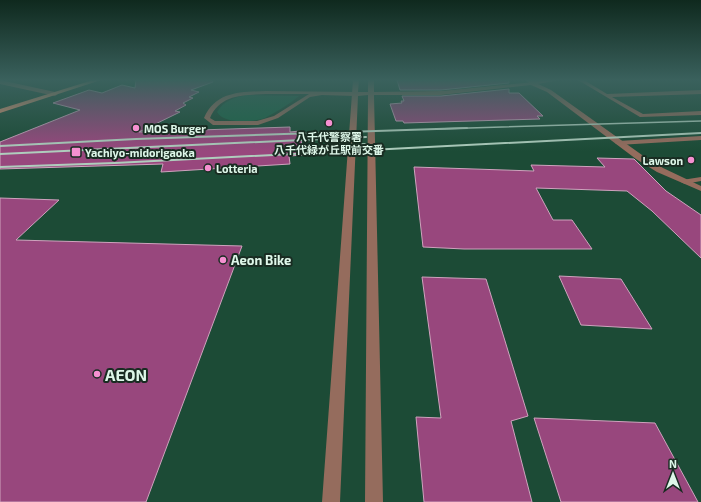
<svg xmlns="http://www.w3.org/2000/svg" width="701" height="502" font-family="'Exo 2','Noto Sans JP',sans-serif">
	<rect width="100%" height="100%" fill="#1c4b36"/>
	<path fill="#196345" d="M246 95 299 96C294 101 269 117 262 119 249 122 224 124 217 112 224 100 234 98 246 95Z"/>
	<path fill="#98477d" stroke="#cfa3be" d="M136 80H212L213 82 191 90 199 92 189 97 193 98 183 103 186 105 175 111 180 112 139 132 290 127V132L300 131 303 155 289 156 290 164 161 172 163 164 0 169V142L80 110 53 103 89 90 102 93 122 85 135 88Z
		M397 80H509V83L441 90H400Z
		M509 89V93H519L543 116H537L540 119 404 123 403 121H396L390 104 402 103 401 101H404L402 96H441Z
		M597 158 634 159 666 191 701 215V258L652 211 627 191 536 188 553 220H572L592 249H464L423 247 414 167 534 171 531 165 605 167Z
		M0 198 59 200 16 240 242 246 146 502H0Z
		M559 276 621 279 652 329 581 325Z
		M422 277 486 279 528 416 511 421 532 502H424L416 417 441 418Z
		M534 418 655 423 698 502H561Z"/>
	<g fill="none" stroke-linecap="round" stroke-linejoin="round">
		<path fill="#956c5d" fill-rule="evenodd" d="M266 91 356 92 359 94 356 96 322 95 310 97 278 118 258 125H213L204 118C216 91 241 92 266 91ZM266 94H309L274 116 257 121H215L210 118C220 94 244 95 266 94Z"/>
		<path fill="#956c5d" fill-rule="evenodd" d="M525 80H560L532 85Z
			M578 80H584L607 94 701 90V94L612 97 643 114 701 111V115L640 117Z
			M701 136V140L618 145 615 143 618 141Z
			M701 177V181L685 184 681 182 682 180Z"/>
		<path fill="#956c5d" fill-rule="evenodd" d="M0 80 55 92 58 94 55 96 0 84Z
			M353 80H359L358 92H368V80H374V92L441 91 534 82 551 90 642 155 663 168 701 186V191L657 172 636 159 547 92 531 85 441 95H374L383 502H365L368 95 358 96 340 502H322Z"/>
		<path fill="#e69575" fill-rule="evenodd" d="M93 80H101L0 113V109Z"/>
		<path stroke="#afcdbd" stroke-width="1.5" d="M436 129 701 121"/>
		<path stroke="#afcdbd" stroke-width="2" d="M334 145 368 144
			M0 146 136 139 467 128
			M0 154 366 137
			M0 167 115 163 701 133"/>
	</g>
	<linearGradient id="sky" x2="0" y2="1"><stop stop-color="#0f291e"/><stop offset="0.53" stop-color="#3a615d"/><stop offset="1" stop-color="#3a615d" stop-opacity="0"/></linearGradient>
	<rect width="701" height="151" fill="url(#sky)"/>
	<g fill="#f590d1" stroke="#192c22" stroke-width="1.5">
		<circle cx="329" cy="123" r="4"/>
		<circle cx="136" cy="128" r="4"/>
		<rect x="71" y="147" width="10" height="10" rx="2"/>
		<circle cx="691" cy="160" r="4"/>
		<circle cx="208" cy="168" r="4"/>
		<circle cx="223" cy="260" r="4"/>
		<circle cx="97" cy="374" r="4"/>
	</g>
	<g text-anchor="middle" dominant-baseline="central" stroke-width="4" stroke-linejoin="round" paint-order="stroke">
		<g font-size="11" font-weight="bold" fill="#def7e9" stroke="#192c22" text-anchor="start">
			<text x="144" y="128">MOS Burger</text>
			<text x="329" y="136" text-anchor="middle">八千代警察署<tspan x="329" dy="13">八千代緑が丘駅前交番</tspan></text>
			<text x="85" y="152">Yachiyo-midorigaoka</text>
			<text x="683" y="160" text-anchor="end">Lawson</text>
			<text x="216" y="168">Lotteria</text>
		</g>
		<g font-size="13" font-weight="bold" fill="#def7e9" stroke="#192c22" text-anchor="start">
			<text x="231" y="260">Aeon Bike</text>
		</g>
		<g font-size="16" font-weight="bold" fill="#def7e9" stroke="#192c22" text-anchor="start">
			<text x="105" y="374">AEON</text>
		</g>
	</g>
	<g transform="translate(673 474)" stroke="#192c22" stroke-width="3" paint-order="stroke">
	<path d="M0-3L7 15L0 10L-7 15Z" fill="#def7e9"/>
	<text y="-6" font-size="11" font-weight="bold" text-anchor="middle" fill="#def7e9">N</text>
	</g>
</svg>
